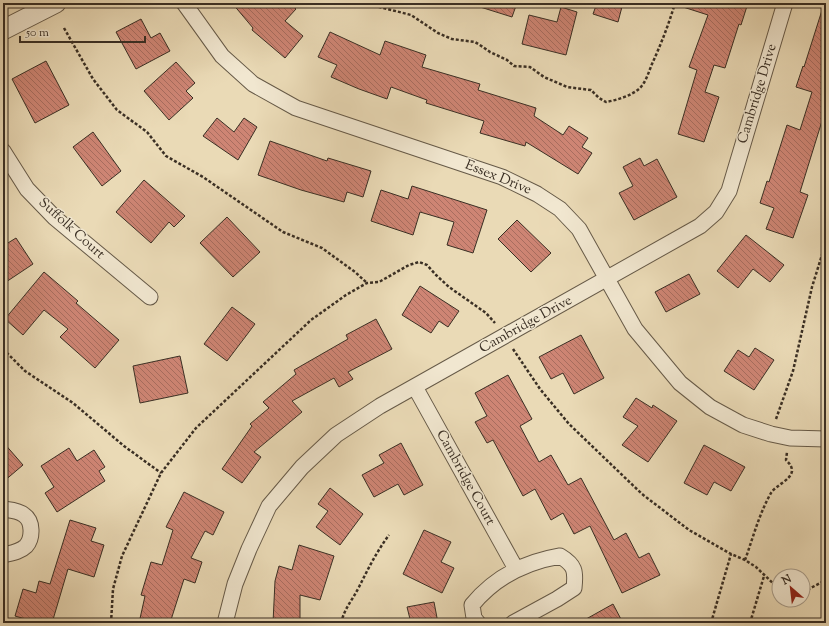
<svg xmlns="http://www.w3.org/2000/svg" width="829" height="626" font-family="'Sorts Mill Goudy',serif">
	<defs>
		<pattern id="building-back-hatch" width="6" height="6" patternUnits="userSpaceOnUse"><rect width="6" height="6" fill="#ce8574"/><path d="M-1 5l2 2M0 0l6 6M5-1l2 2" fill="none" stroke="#a86d5f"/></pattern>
	</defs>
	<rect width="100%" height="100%" fill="#eadab6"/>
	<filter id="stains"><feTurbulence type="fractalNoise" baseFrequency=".005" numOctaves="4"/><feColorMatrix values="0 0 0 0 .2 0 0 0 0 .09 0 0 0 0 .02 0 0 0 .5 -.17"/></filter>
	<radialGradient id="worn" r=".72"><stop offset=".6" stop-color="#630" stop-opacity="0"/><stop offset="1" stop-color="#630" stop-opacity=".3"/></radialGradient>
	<path fill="url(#building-back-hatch)" stroke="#3a2f24" d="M232 3H289L296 9 285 21 303 36 285 58 252 30 253 28Z
		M477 3H517L512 17 477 6Z
		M597 3H623L618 22 593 14Z
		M680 3H748L741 25 739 24 725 68 714 65 705 92 719 97 704 142 678 134 697 70 689 67 708 15 680 6Z
		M561 7 577 12 566 55 522 44 529 15 557 22Z
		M823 7H826V122L822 121 800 192 808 195 793 238 766 229 774 208 760 203 767 181 769 182 787 125 800 130 812 92 796 87 803 66 804 67Z
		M141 19 151 38 160 33 170 51 136 69 116 32Z
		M330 32 380 55 385 41 426 55 422 67 480 84 478 90 536 108 534 116 563 135 569 126 588 138 582 147 592 153 578 174 526 142 525 146 480 133 484 121 426 103 427 100 391 87 387 99 359 89 331 77 337 65 318 57Z
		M46 61 69 105 35 123 12 79Z
		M176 62 195 83 186 91 193 98 169 120 144 91Z
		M217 118 234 132 244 118 257 127 238 160 203 136Z
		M93 132 121 171 102 186 73 147Z
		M270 141 327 161 328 158 371 171 363 197 347 192 344 202 301 190 258 175Z
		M640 158 644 166 657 159 677 197 634 220 619 193 633 186 623 167Z
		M144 180 185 216 174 227 169 222 151 243 116 212Z
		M412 186 487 210 473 253 447 245 454 222 420 212 413 235 371 221 381 190 408 199Z
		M227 217 260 252 233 277 200 243Z
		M517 220 551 253 531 272 498 239Z
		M746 235 784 265 770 282 753 269 738 288 717 271Z
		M16 238 33 264 3 284V246Z
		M44 272 78 301 76 303 119 340 95 368 60 337 68 329 44 310 23 335 5 319Z
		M689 274 700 294 666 312 655 292Z
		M420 286 459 311 448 327 439 321 431 333 402 315Z
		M232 307 255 324 227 361 204 344Z
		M376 319 392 349 348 372 353 379 339 387 334 378 292 401 302 412 254 452 261 457 242 483 222 469 252 426 250 424 269 408 263 402 296 374 294 370 348 339 346 335Z
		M581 335 604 378 574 394 563 373 551 379 539 357Z
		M755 348 774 360 754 390 724 371 738 350 749 357Z
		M180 356 188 393 140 403 133 366Z
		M508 375 532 419 520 426 539 462 551 455 568 485 581 478 614 540 626 533 639 558 649 553 660 575 622 593 590 526 574 534 563 513 551 520 535 489 523 496 493 440 487 443 475 422 487 416 475 393Z
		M636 398 652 408 653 405 677 421 648 462 622 445 638 426 623 417Z
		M3 442 23 465 3 482Z
		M401 443 423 485 404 495 398 484 374 497 362 475 384 463 379 455Z
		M704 445 745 467 731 491 714 482 707 495 684 483Z
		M69 448 77 461 94 450 105 467 99 471 105 481 57 512 45 493 54 487 41 466Z
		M330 488 363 514 340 545 316 527 328 511 318 504Z
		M184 492 224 512 213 535 205 531 191 558 202 562 195 583 184 579 170 623H139L145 596 141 595 151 562 162 565 173 530 166 527Z
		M70 520 96 528 91 541 104 545 94 577 68 569 52 623H39L15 616 23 589 36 593 39 581 50 584Z
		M424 530 451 542 441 562 454 568 442 593 403 574Z
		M299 545 334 556 320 600 300 595V623H273L275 581 279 566 292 570Z
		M434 602 438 623H411L407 607Z
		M613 604 623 623H579Z"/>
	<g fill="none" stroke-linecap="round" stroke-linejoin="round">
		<g stroke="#665a48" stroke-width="17">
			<path id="minor" d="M184 3 222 56 253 84 296 108 502 177 537 194 560 209 579 229 635 329 680 383 710 407 743 425 771 434 790 438 826 439
				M3 151 27 189 55 218 150 297
				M415 387 516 569
				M3 509C10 510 18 510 24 515 33 521 33 538 26 546 20 552 11 553 3 555
				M225 623 235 584 249 549 269 506 302 467 336 435 380 406 700 226 716 212 729 191 785 3
				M478 623 474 618 472 605C495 577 525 562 560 556 575 565 576 571 574 588L557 599 513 623"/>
		</g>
		<g stroke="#665a48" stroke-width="21">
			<path id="tertiary" d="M3 30 56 3"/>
		</g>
		<path stroke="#3a2f24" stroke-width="2.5" stroke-dasharray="3 2" stroke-linecap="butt" d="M364 3 411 15 438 33 452 39 475 42 483 47 490 52 507 60 514 66 530 67 544 77 567 87 591 90 599 98 606 102C617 100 631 96 640 88 646 82 649 71 652 64 661 44 669 24 675 3
			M64 28 93 79 117 110 147 132 166 156 203 177 283 232 322 248 355 272 367 283
			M3 349 25 371 73 403 124 446 161 473
			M513 349 540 389 569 424 642 494 689 530 731 554 745 560 756 567 779 589
			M776 419 793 371 812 287 826 242
			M745 560C753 538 759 514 771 493 776 485 791 480 792 471 792 466 789 463 786 460L787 452
			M803 592 826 580
			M111 623 113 589 122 556 161 473 196 428 311 320 346 295 367 283 379 282 409 265 419 262 427 265 436 275 449 287 486 313 495 323
			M341 623C345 607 352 601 359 587 368 569 377 551 389 535
			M711 623 731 554
			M750 623 764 576"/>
		<use href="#minor" stroke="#f1e7d0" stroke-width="15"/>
		<use href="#tertiary" stroke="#f1e7d0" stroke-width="19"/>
	</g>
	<g text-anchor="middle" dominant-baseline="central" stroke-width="3" stroke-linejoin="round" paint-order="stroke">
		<g font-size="14" fill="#3a2f24" stroke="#f1e7d0">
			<text transform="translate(758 94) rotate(-73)">Cambridge Drive</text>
			<text transform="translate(498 178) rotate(22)">Essex Drive</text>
			<text transform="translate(71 229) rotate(42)">Suffolk Court</text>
			<text transform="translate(526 325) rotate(-29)">Cambridge Drive</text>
			<text transform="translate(465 478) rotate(61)">Cambridge Court</text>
		</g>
	</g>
	<rect width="829" height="626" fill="none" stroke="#eadab6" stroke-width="16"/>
	<rect x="4" y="4" width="821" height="618" fill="none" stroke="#3a2f24" stroke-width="2"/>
	<rect x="8" y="8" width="813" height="610" fill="none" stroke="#3a2f24"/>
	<g transform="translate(791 588) rotate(332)"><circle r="19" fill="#f1e7d0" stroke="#a89d8b"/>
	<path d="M0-3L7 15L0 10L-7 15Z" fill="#8f2418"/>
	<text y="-6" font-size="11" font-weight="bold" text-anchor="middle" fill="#3a2f24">N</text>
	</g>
	<path d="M20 36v6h125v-6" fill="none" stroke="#3a2f24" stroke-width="2"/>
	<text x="26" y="36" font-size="12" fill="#3a2f24" stroke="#f1e7d0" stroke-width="3" paint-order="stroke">50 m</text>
	<rect width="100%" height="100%" filter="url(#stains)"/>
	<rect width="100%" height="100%" fill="url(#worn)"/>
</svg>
